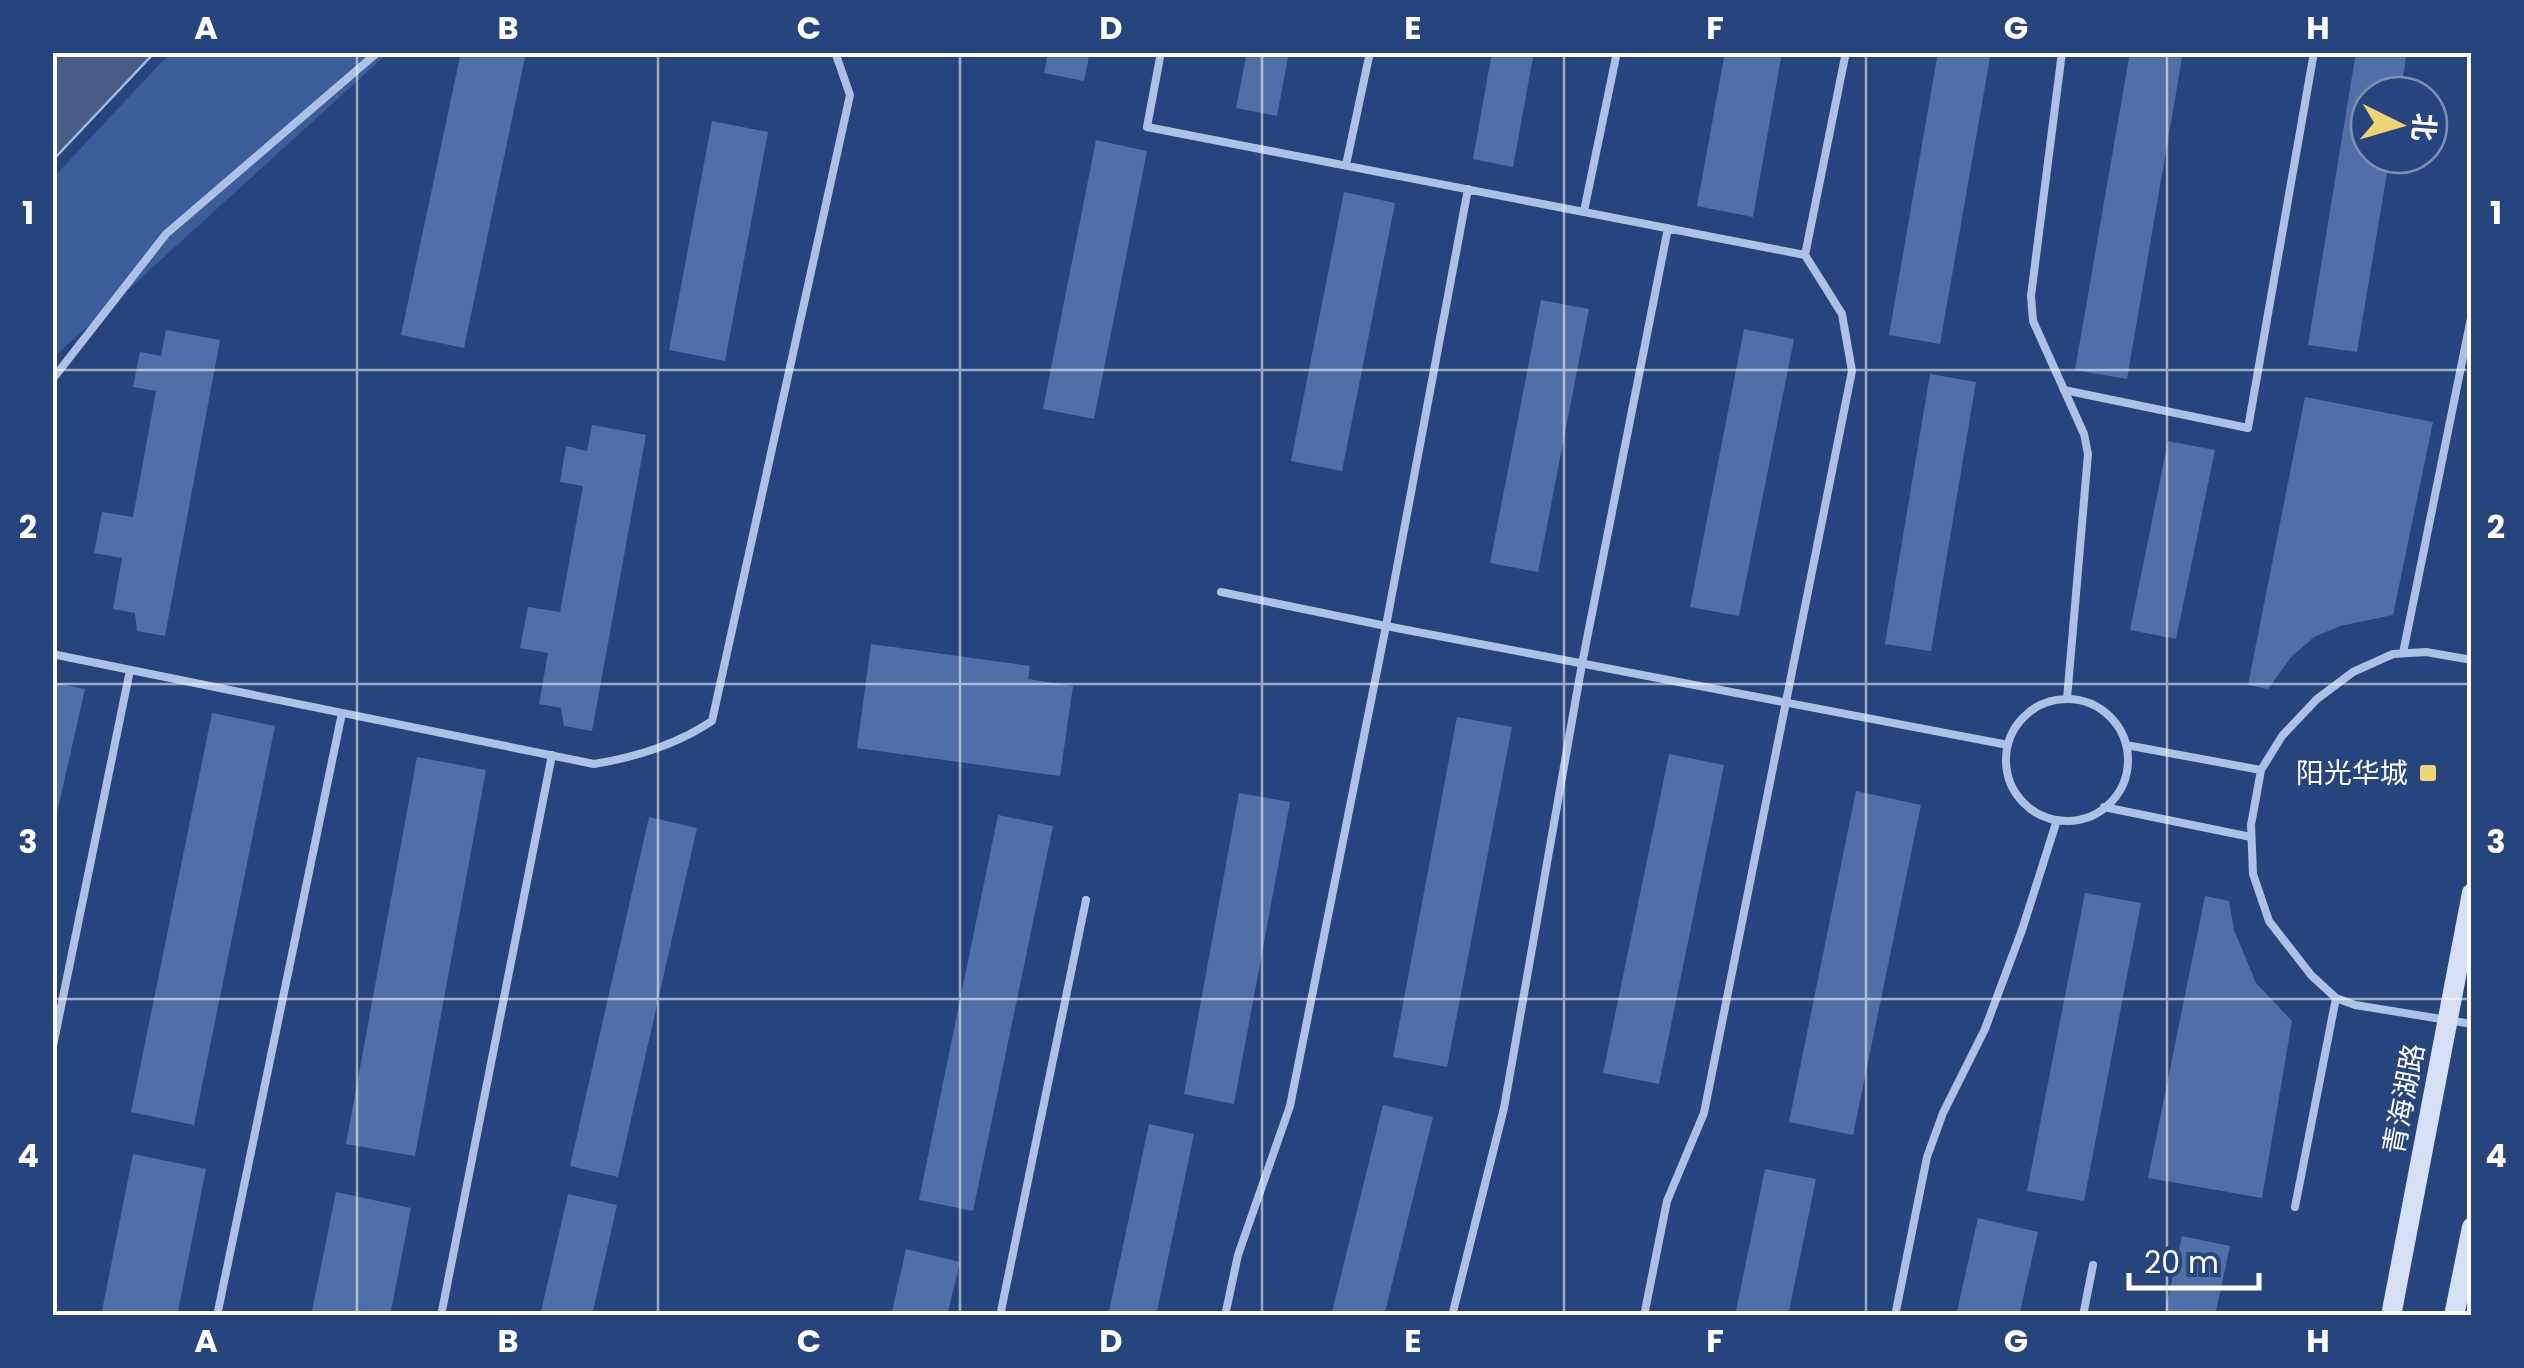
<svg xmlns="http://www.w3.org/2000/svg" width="2524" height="1368" font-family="Poppins,'Noto Sans SC',sans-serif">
	<rect width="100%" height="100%" fill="#27457d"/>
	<path fill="#3b5d9a" d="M170 53H388L53 358V178Z"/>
	<path fill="#475d86" stroke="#a1bbe5" stroke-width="2.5" d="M53 52 154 53 53 160 52 53Z"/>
	<path fill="#4f6fa6" d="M461 52H526L464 348 401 335Z
		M1048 52H1090L1084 81 1044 73Z
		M1247 52H1289L1277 116 1236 108Z
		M1492 52H1534L1513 167 1473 159Z
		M1725 52H1782L1753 217 1697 206Z
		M1938 52H1991L1940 344 1889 335Z
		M2130 52H2183L2127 379 2075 370Z
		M2356 52H2407L2400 95H2369V155H2390L2357 352 2308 345Z
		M712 121 768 132 725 361 669 350Z
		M1096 140 1147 151 1094 419 1043 409Z
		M1344 192 1395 203 1342 471 1291 461Z
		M1541 300 1589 309 1538 572 1490 563Z
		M1744 329 1794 339 1739 616 1690 607Z
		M166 330 220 340 165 636 137 631 135 613 113 609 122 558 94 553 102 512 133 517 156 391 133 387 140 352 161 356Z
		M1930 374 1976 382 1931 651 1885 644Z
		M2305 397 2433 422 2393 615 2340 626 2314 637 2291 657 2268 689 2248 685Z
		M592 425 646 435 592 731 564 726 561 708 539 704 548 653 520 648 528 607 560 612 583 486 560 482 566 446 587 451Z
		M2168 441 2215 450 2176 639 2130 630Z
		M871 644 1030 666 1028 679 1073 686 1060 776 857 748Z
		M52 682 85 689 54 826H52Z
		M212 713 275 726 194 1125 131 1112Z
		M1457 717 1512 727 1447 1067 1393 1057Z
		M1669 754 1724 765 1659 1084 1603 1073Z
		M417 757 486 770 415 1156 346 1144Z
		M1856 791 1921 805 1853 1135 1789 1122Z
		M1239 793 1290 802 1234 1104 1184 1094Z
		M998 815 1053 826 973 1211 919 1200Z
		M649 817 697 828 618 1177 570 1166Z
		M2085 893 2141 903 2084 1201 2027 1191Z
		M2205 896 2229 901 2234 930 2256 983 2292 1021 2262 1198 2148 1178Z
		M1383 1105 1433 1117 1384 1316H1331Z
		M1149 1124 1194 1134 1156 1316H1108Z
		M133 1154 206 1169 177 1316H101Z
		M1765 1169 1816 1179 1788 1316H1735Z
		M336 1192 411 1208 390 1316H311Z
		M568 1194 617 1205 592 1316H540Z
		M1978 1218 2038 1232 2019 1316H1956Z
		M2182 1236 2230 1246 2215 1316H2164Z
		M906 1249 960 1262 947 1316H891Z"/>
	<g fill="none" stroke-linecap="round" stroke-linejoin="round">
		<path stroke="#acc1e5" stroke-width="8" d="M1161 52 1147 127 1805 255 1846 52
			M2062 52 2031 296 2033 321 2084 434 2088 454 2067 699
			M1346 165 1370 52
			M1584 211 1617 52
			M52 380 166 234 378 52
			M2064 390 2248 428 2314 52
			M1221 592 1386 626 2008 745
			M2403 653 2472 313
			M52 654 594 764C637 757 676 745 712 721L850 95 835 52
			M2472 660 2426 652 2393 654 2353 672 2317 699 2282 736 2261 770 2251 825 2253 874 2269 921 2311 975 2336 998 2355 1005 2472 1024
			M2006 760a61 61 0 1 1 122 0a61 61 0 1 1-122 0Z
			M2126 745 2261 770
			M2104 807 2251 837
			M52 1051 130 670
			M2295 1207 2336 998
			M217 1316 342 713
			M441 1316 552 755
			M1000 1316 1086 900
			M1225 1316 1238 1255 1290 1106 1386 626 1468 189
			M1452 1316 1504 1108 1582 664 1668 228
			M1644 1316 1667 1201 1704 1113 1852 371 1842 314 1805 255
			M1895 1316 1927 1157 1943 1113 1985 1029 2022 930 2057 820
			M2083 1316 2093 1265"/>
		<path stroke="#d5e0f5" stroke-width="20" d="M2391 1316 2472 893
			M2454 1316 2472 1227"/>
	</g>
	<path fill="none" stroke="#fff" stroke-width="2.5" stroke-opacity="0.55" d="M357 52V1316M658 52V1316M960 52V1316M1262 52V1316M1564 52V1316M1866 52V1316M2167 52V1316M52 370H2472M52 684H2472M52 999H2472"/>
	<rect fill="#edd472" stroke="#27457d" stroke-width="4" x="2418" y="763" width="20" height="20" rx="5"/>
	<g text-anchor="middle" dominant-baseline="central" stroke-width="8" stroke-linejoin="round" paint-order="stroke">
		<g font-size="28" fill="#fff" stroke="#27457d" text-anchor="end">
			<text x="2408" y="773">阳光华城</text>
		</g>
		<g font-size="28" fill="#fff" stroke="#27457d">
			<text transform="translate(2404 1099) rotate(-79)">青海湖路</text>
		</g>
	</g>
	<rect width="2524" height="1368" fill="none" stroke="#27457d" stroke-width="110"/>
	<g transform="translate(2399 125) rotate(95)"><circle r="48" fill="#27457d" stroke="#7d8fb1" stroke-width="2.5"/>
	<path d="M0-8L18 38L0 25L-18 38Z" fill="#edd472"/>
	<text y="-15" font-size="28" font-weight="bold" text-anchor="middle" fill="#ffffff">北</text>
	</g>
	<path d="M2129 1273v15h130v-15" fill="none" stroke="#ffffff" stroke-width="5"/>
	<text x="2144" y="1273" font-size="30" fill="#ffffff" stroke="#27457d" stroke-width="8" paint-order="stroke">20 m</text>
	<rect x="55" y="55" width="2414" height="1258" fill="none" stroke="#fff" stroke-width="4"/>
	<g font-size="32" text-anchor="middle" font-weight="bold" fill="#fff">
		<text x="206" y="39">A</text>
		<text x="508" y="39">B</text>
		<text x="809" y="39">C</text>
		<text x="1111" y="39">D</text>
		<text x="1413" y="39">E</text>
		<text x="1715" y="39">F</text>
		<text x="2016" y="39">G</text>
		<text x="2318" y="39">H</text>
		<text x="28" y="224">1</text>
		<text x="2496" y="224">1</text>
		<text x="28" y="538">2</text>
		<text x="2496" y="538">2</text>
		<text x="28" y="853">3</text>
		<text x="2496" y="853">3</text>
		<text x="28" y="1167">4</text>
		<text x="2496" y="1167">4</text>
		<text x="206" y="1352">A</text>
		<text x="508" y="1352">B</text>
		<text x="809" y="1352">C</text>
		<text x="1111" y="1352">D</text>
		<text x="1413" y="1352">E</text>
		<text x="1715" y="1352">F</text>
		<text x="2016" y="1352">G</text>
		<text x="2318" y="1352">H</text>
	</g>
</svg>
